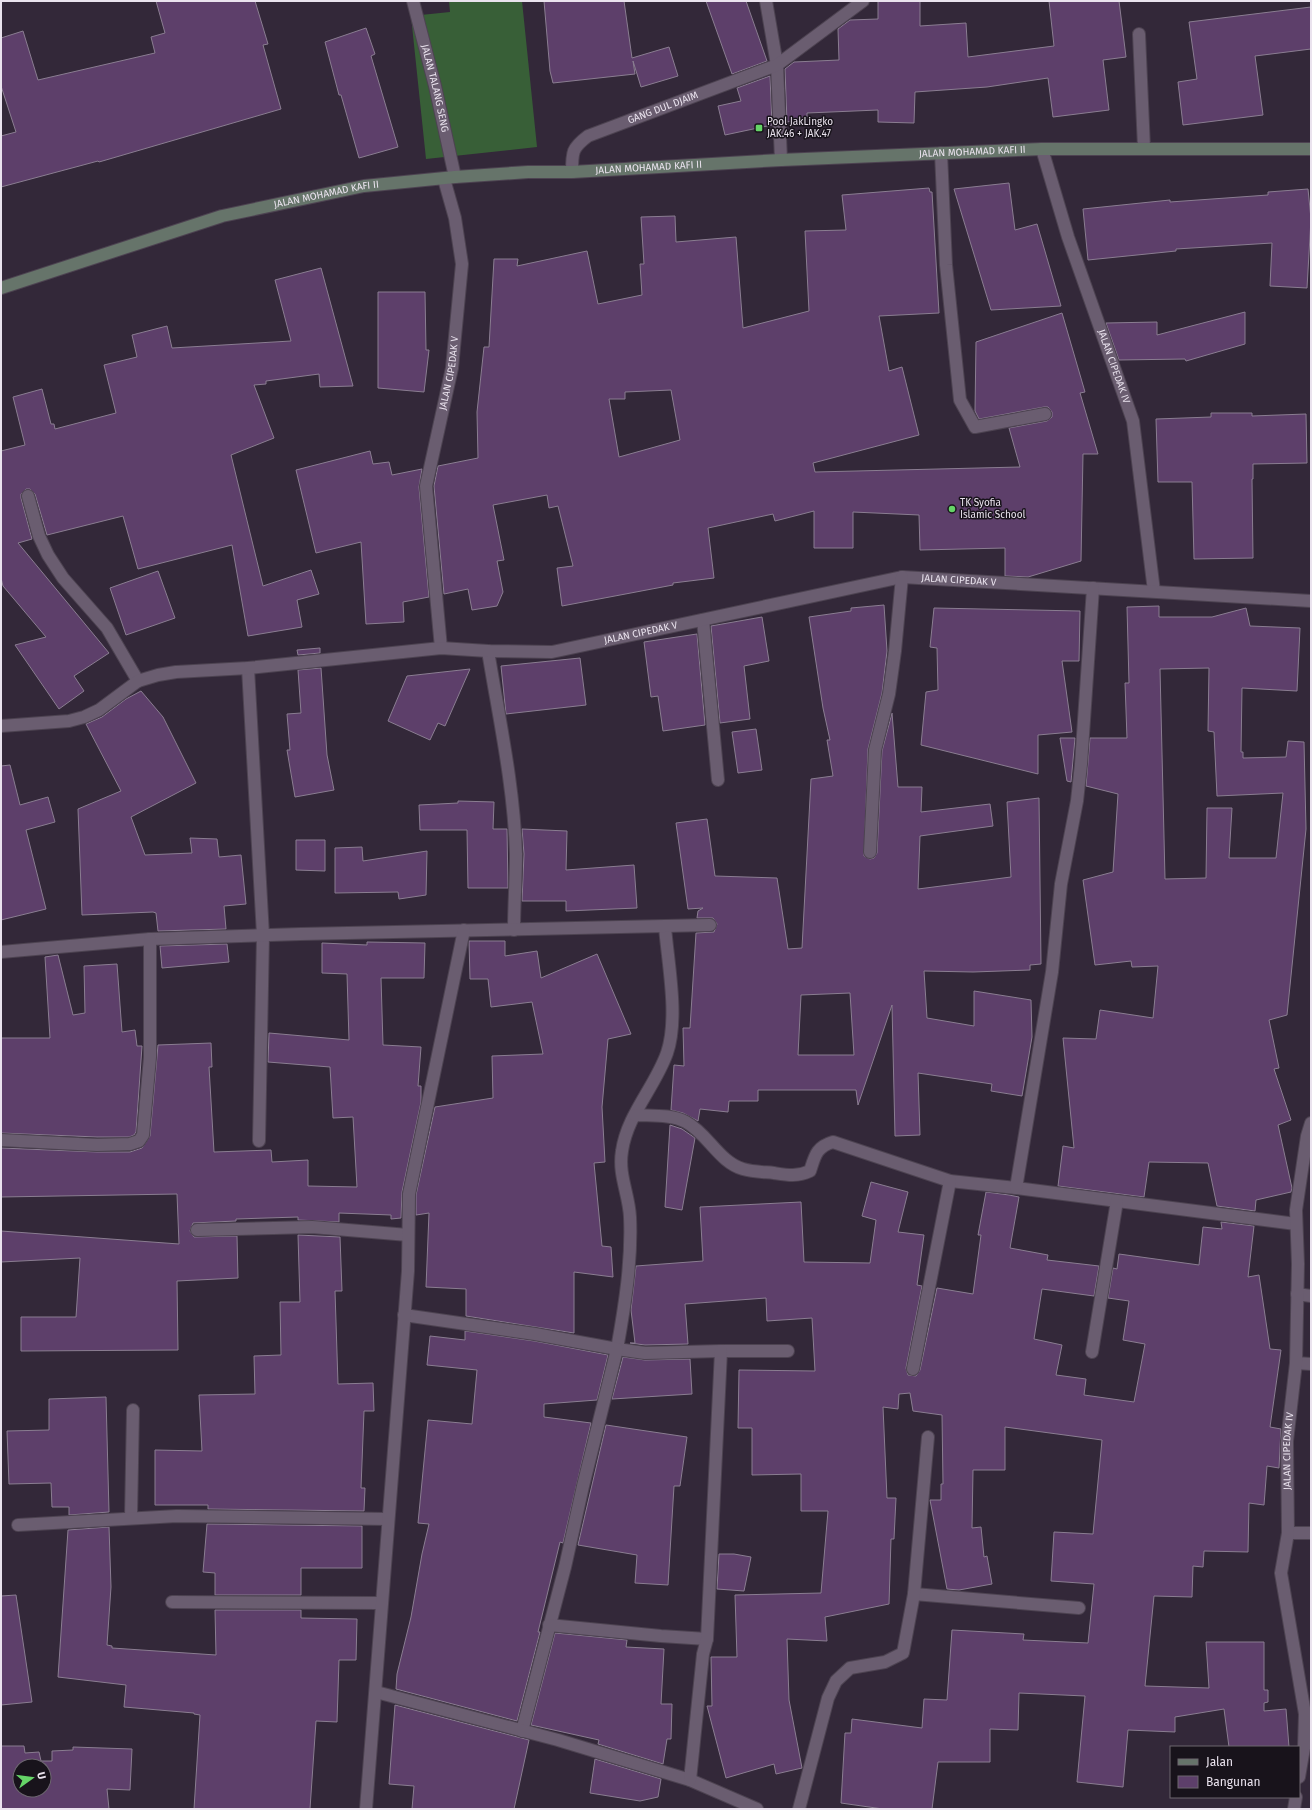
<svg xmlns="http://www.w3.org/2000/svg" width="1312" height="1810" font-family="'Fira Sans',sans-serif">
	<rect width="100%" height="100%" fill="#332839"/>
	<path fill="#385f37" d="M449 1H522L537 147 426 159 411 16 450 12Z"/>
	<path fill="#5d3f6a" stroke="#8a7d91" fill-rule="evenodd" d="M156 1H255L268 44 263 45 281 109 99 162 98 161 1 187V136L16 132 1 86V38L23 31 38 80 155 53 151 37 165 33Z
		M544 1H624L632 58 669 47 678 76 641 87 633 61 635 74 553 83 550 71Z
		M706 1H746L767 61 732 74Z
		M878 1H920V26L966 23 968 57 1054 46 1049 1H1119L1126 57 1103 60 1109 110 1053 117 1048 78 987 87 915 92 914 123 878 122V110L807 113V117L787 122 785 69 794 62 839 60 838 29 850 20 878 19Z
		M1311 7V49L1255 56 1263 115 1183 125 1178 82 1197 79 1189 22Z
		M366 28 375 54 371 56 398 147 359 158 341 95H339L325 42Z
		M770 76 772 125 725 135 718 106 741 101 737 88Z
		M1009 183 1015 230 1037 224 1061 306 991 310 954 189Z
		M929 188 930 192H932L939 313 879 316 889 371 902 367 919 435 813 463 815 472 1020 467 1009 428 1047 421 1052 417V412L1048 407H1044L979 419 975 411 976 342 1062 313 1085 392 1080 393 1098 454H1083L1081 561 1028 577 1005 576V548L920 550 919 515 853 512V548H814V511L775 521 773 514 708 528 714 578 673 583V585L562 606 557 568 573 566 558 506 549 508 547 495 493 505 504 560 497 561 503 592 497 606 472 610 468 589 444 594 434 486 438 466 478 458 477 412 484 347H489L494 259H518L517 266 587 251 598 304 642 295 640 264H644L641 217 675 216 676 242 736 237 743 328 809 311 805 231 846 230 842 195ZM671 390 680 440 619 457 609 399H625V392Z
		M1308 189 1311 219 1307 288 1270 286 1272 243 1176 249V251L1088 260 1083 209 1170 200V202L1268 195V192Z
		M321 268 353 386 320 387 319 374 266 381V384L254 385 274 438 231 455 263 586 311 570 319 594 297 600 302 627 248 636 232 545 138 569 123 516 47 535 35 494 30 489H26L21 494V498L32 539 18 543 109 653 74 676 84 691 59 709 15 645 46 637 3 586 1 578V451L25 445 13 397 42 389 51 424H54L55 429 116 413 104 365 137 357 132 335 167 326 172 348 291 341 275 280Z
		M378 292H425L426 350H429L424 392 378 388Z
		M1245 312V344L1186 361 1185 359 1119 360 1106 323 1157 322V335Z
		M1211 413H1252V416L1306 414 1307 463 1253 464V479H1252L1253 558 1194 559 1192 482H1158L1156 419 1211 417Z
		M370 451 373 464 389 462 392 475 422 469 419 487 429 597 403 602 404 622 366 624 361 542 316 553 296 470Z
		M158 571 175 618 126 635 110 588Z
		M884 605 887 651 882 693 868 749 864 856 870 859 874 858 877 853 882 751 892 713 898 787H922L921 812 990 804 993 826 920 836 918 889 1011 877 1007 802 1039 798 1041 964 1030 965V970L973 972 924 971 927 1018 974 1026V991L1031 1000 1032 1037 1022 1096 991 1091 992 1084 918 1073 920 1135 895 1136 892 1005 858 1105 856 1090H758V1101H729L728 1112 700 1109 698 1121 683 1113 671 1110 674 1065 684 1066 683 1028H690L696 933 714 932 717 924 713 918H697L698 911 703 908 688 909 676 823 707 819 715 876 777 878 788 949 802 948 811 779 833 776 827 740H830L823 708 809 617 851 611V608ZM850 993 854 1055H798L801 995Z
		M1159 606V617H1212L1246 608 1250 626 1300 628 1297 691 1242 688 1241 752H1243V758L1286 757 1288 741 1304 742 1306 829 1287 1015 1269 1020 1279 1068 1274 1069 1291 1120 1278 1125 1292 1188 1291 1192 1256 1200 1255 1211 1217 1206 1208 1163 1149 1162 1144 1197 1058 1186 1063 1146 1074 1148 1063 1038 1096 1039 1100 1010 1153 1018 1158 966 1132 967 1131 961 1095 965 1083 880 1113 872 1118 794 1086 786 1090 738H1127L1125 683H1129L1127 607ZM1209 668 1208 731 1214 732 1217 796 1283 793 1276 858H1229L1232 808H1207L1206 878 1165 879 1160 669Z
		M934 608 1080 611 1079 661H1062L1072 732 1038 735V774L921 745 926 692 938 690 937 648 930 647Z
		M762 617 769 661 744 666 750 719 720 723 711 626Z
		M697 634 705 725 663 731 658 696 651 697 644 642Z
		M320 648V653L298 655 297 650Z
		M580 658 586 705 506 714 501 666Z
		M321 668 327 755 334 790 295 797 287 750H290L287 714 301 713 298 670Z
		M470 669 445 726 438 723 430 740 388 721 407 676Z
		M141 691 163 717 196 783 131 817 145 855 192 853 190 838 217 839 219 857 241 855 246 904 224 906 226 929 158 931 156 913 153 912 82 915 78 809 121 791 86 724 102 717 126 699Z
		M756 729 762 770 738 773 732 732Z
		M1060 738H1075L1071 782 1067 781Z
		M10 765 20 805 48 797 55 822 26 830 46 909 1 920V766Z
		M458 801 494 802 493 829H507L508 888H468L467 830H420L419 805 458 803Z
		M522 829 567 831 566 870 634 865 637 908 566 911V901H522L524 854Z
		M296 840H325V871L296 870Z
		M362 847 363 861 427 851 426 895 399 899 398 892 335 893V848Z
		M469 941H505V956L537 951 541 978 597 954 631 1034 608 1039 602 1107 605 1162 594 1163 602 1246 611 1247 613 1277 574 1272V1333L466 1316V1289L426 1287 429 1213 416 1215V1195L435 1107 493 1098 492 1056 543 1054 532 1002 491 1007 488 979H470Z
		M367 942 425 943 424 978H381L383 1045 421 1047 418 1086H421V1102L402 1192 401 1218 391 1219V1215L339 1213V1222L298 1220V1217L236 1219V1221L193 1223 190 1231 194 1237 237 1236 238 1278 177 1281 178 1350 21 1351V1317H76L80 1258 1 1262V1231L179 1244 177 1194 1 1197V1148L97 1152H130L142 1148 150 1136 158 1045 211 1043 212 1067H209L214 1152 271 1150 272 1162 308 1160V1186L357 1187 353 1117 333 1118 330 1067 268 1062 269 1033 349 1040 347 974 322 973V943L367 945Z
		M227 944 229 962 162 968 160 946Z
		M58 955 73 1015 85 1013 84 966 117 964 122 1032 135 1030 137 1046H142L136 1132 134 1135 129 1137H97L1 1133V1038H50L45 957Z
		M670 1125 682 1129 695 1138 682 1210 665 1207Z
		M871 1182 908 1192 898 1232 924 1235 917 1285 922 1286 906 1368 908 1375 916 1376 920 1370 937 1288 973 1294 981 1235H978L986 1192 1009 1195 1019 1197 1010 1248 1048 1255 1047 1260 1099 1266 1094 1296 1042 1289 1034 1339 1062 1345 1056 1375 1086 1379 1084 1395 1134 1402 1145 1344 1123 1340 1129 1301 1108 1298 1113 1268 1117 1269 1119 1254 1199 1265 1203 1227 1222 1229 1221 1222 1254 1226 1248 1277 1259 1275 1270 1349 1281 1350 1270 1427 1281 1429 1279 1468 1267 1466 1264 1505 1249 1503 1248 1552 1204 1551 1203 1567 1193 1566 1192 1597 1154 1596 1145 1686 1209 1688 1206 1642H1264V1690H1268V1702L1264 1703V1711L1286 1709 1289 1747H1229L1224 1709 1175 1717V1732L1128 1730 1123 1787 1077 1782 1085 1696 1019 1693 1018 1730 990 1729V1762H938L932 1809H883L841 1803 845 1733H851L852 1719 922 1728 924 1699 947 1700 952 1630 1024 1634 1023 1640 1088 1643 1094 1584 1051 1581 1054 1532 1093 1534 1102 1440 1005 1427V1470H973L972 1528 981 1527 984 1557 987 1556 992 1584 959 1590 947 1589 930 1500H941V1484H943L942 1415 913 1411 910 1393 899 1394 898 1409 883 1407 887 1498H896L894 1539H891L889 1604 825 1617 827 1641 787 1639 789 1700 802 1768 776 1774 774 1764 726 1778 707 1706H712L711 1657H737L735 1595 821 1593 828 1511H801V1474L752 1475V1428H738L739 1370 815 1371 812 1318 767 1321 766 1298 685 1304 688 1344 645 1345 630 1343H635L631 1310 636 1266 703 1261 700 1207 801 1202 804 1262 870 1263 876 1220 862 1216Z
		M298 1235 340 1237 342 1291H335L338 1384 373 1383 374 1411H364L361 1488H365L364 1511 208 1509V1505H155V1450L202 1451 199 1395 255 1394 254 1356 281 1355 280 1302H300Z
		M465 1331 534 1341 608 1355 597 1400 544 1404V1417L591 1423 563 1543 560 1542 538 1632H540L517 1721 396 1689 397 1674 411 1617 422 1554 429 1524 418 1523 428 1420 472 1424 477 1370 427 1365 430 1336 465 1340Z
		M623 1357 645 1360 690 1359 692 1394 612 1399Z
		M106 1397 109 1512 69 1515V1507H52L51 1483 9 1484 7 1431 49 1430V1399Z
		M606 1425 687 1437 680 1486H674L668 1585 635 1583 637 1555 578 1545Z
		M207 1524 362 1526V1568H301V1595H215V1573L203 1572Z
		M109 1527 111 1587 107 1645 112 1646V1648L216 1655 215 1610H301V1618L357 1619 356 1660H339L337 1722 316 1721 310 1809H194L200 1715 194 1714V1713L124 1707 126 1685 58 1677 68 1530Z
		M719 1554H734L751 1557 744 1591 717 1589Z
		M16 1595 32 1702 1 1705V1596Z
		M555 1633 627 1640 626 1647 664 1649 661 1704H672L671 1739H667L663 1764 598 1744 599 1740 531 1725Z
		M395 1705 529 1740 514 1809H412L414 1786 389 1784Z
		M1 1746H24L25 1753 39 1752 41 1761H52V1751L73 1750V1747L132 1749 130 1790 107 1789 109 1809H1ZM20 1766H44V1790H20Z
		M595 1759 661 1779 658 1797 640 1801 590 1793Z"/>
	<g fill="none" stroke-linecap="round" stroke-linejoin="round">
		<g stroke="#4d4351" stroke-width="14">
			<g id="street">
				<path id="s1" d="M413 1 435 86 455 177"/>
				<path d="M766 1 777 65 781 160"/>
				<path d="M1139 34 1144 148"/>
				<path id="s2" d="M1042 149 1068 237 1133 421 1154 591"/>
				<path d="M941 153 946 265 960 400 975 427 1045 414"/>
				<path id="s3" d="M572 172C572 152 572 148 588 136L777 65 863 1"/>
				<path d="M28 496 39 536 48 555 63 578 107 628 138 681"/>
				<path d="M703 620 718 780"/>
				<path id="s4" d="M441 648 426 486 452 368 462 264 455 218 444 179"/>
				<path d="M488 651C499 718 514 786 516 854 516 879 514 905 514 930"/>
				<path d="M248 668 263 935 259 1141"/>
				<path id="s5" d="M1 726 69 721 84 717 99 710 138 681 158 675 176 672 248 668 441 648 488 651 552 652 902 577 1311 601"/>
				<path d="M870 852 875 750 889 694 895 651 902 577"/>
				<path d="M665 927C668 964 679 1018 667 1053 655 1087 627 1115 622 1151 618 1175 629 1194 630 1217 632 1260 625 1305 617 1349L645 1353 721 1351H788"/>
				<path d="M1 952 150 939 301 934 710 925"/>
				<path d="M635 1115C651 1116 671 1114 686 1122 708 1134 719 1162 743 1169 753 1172 764 1172 774 1173 787 1175 797 1177 810 1171 815 1156 816 1147 833 1142L950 1181 1016 1188 1296 1224"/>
				<path d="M1 1140 97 1145 130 1144 139 1141 143 1135 150 1057V939"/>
				<path d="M1016 1188 1052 972 1061 884 1077 801 1081 764 1093 588"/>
				<path d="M197 1230 312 1227 408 1235"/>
				<path d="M1297 1294 1311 1296"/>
				<path d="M404 1315 535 1334 617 1349 583 1486 565 1567 522 1731"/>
				<path d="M1092 1352 1117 1201"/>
				<path d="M1296 1363 1311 1364"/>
				<path d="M913 1369 950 1181"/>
				<path d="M131 1517 133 1410"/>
				<path d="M18 1525 177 1516 388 1519"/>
				<path d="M1288 1533H1311"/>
				<path d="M914 1594 1079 1608"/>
				<path d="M172 1602 381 1603"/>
				<path d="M549 1625 661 1636 707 1639"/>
				<path d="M376 1692 558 1740 690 1780 757 1809"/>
				<path id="s6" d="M1299 1777 1304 1748 1305 1714 1281 1573 1288 1533 1287 1441 1296 1363 1298 1264 1296 1210 1307 1136 1311 1123"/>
				<path d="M690 1780 703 1654 707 1639 721 1351"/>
				<path d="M366 1809 408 1271 409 1194 464 930"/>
				<path d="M799 1809 828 1698 836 1681 850 1668 885 1662 903 1653 914 1594 928 1437"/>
				<path d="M1294 1809 1296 1797"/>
			</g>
		</g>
		<g stroke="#4d4351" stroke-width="14">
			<g id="secondary">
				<path id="s7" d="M1 288 222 216 364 186 455 177 528 172H572L781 160 1042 149H1311"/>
			</g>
		</g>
		<use href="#street" stroke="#6a5d70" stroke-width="12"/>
		<use href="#secondary" stroke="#66746a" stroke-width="12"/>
	</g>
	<g fill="#65d467" stroke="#18131b" stroke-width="1.5">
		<rect x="755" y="124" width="8" height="8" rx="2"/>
		<circle cx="952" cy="509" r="4"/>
	</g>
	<g text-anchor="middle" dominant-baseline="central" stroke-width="3" stroke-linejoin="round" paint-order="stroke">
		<g font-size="10" fill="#eae3ee" stroke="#18131b">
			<text stroke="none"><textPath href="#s1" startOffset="90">JALAN TALANG SENG</textPath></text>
			<text stroke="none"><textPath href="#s3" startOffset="122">GANG DUL DJAIM</textPath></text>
			<text stroke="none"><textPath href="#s7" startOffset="987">JALAN MOHAMAD KAFI II</textPath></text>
			<text stroke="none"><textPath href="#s7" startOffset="663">JALAN MOHAMAD KAFI II</textPath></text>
			<text stroke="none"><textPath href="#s7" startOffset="339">JALAN MOHAMAD KAFI II</textPath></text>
			<text stroke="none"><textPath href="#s2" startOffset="229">JALAN CIPEDAK IV</textPath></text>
			<text stroke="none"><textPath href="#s4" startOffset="278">JALAN CIPEDAK V</textPath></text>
			<text stroke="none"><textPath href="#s5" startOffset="980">JALAN CIPEDAK V</textPath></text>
			<text stroke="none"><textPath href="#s5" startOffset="656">JALAN CIPEDAK V</textPath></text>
			<text stroke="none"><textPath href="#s6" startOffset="329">JALAN CIPEDAK IV</textPath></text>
		</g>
		<g font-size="10" fill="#eae3ee" stroke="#18131b" text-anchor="start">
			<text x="767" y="122">Pool JakLingko<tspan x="767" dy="12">JAK.46 + JAK.47</tspan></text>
			<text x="960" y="503">TK Syofia<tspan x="960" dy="12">Islamic School</tspan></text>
		</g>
	</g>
	<rect width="1312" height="1810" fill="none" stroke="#eae3ee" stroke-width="4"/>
	<rect x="1170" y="1746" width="130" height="52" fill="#18131b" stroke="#6c666f"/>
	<rect x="1178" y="1759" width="20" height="6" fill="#66746a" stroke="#6c666f"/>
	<text x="1206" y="1766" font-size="12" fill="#eae3ee">Jalan</text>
	<rect x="1178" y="1776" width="20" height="12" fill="#5d3f6a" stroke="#6c666f"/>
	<text x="1206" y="1786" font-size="12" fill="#eae3ee">Bangunan</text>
	<g transform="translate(32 1778) rotate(76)"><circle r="19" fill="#18131b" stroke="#6c666f"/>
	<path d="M0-3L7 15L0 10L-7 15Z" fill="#65d467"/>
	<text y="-6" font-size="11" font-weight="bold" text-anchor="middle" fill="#eae3ee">U</text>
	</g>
</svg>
